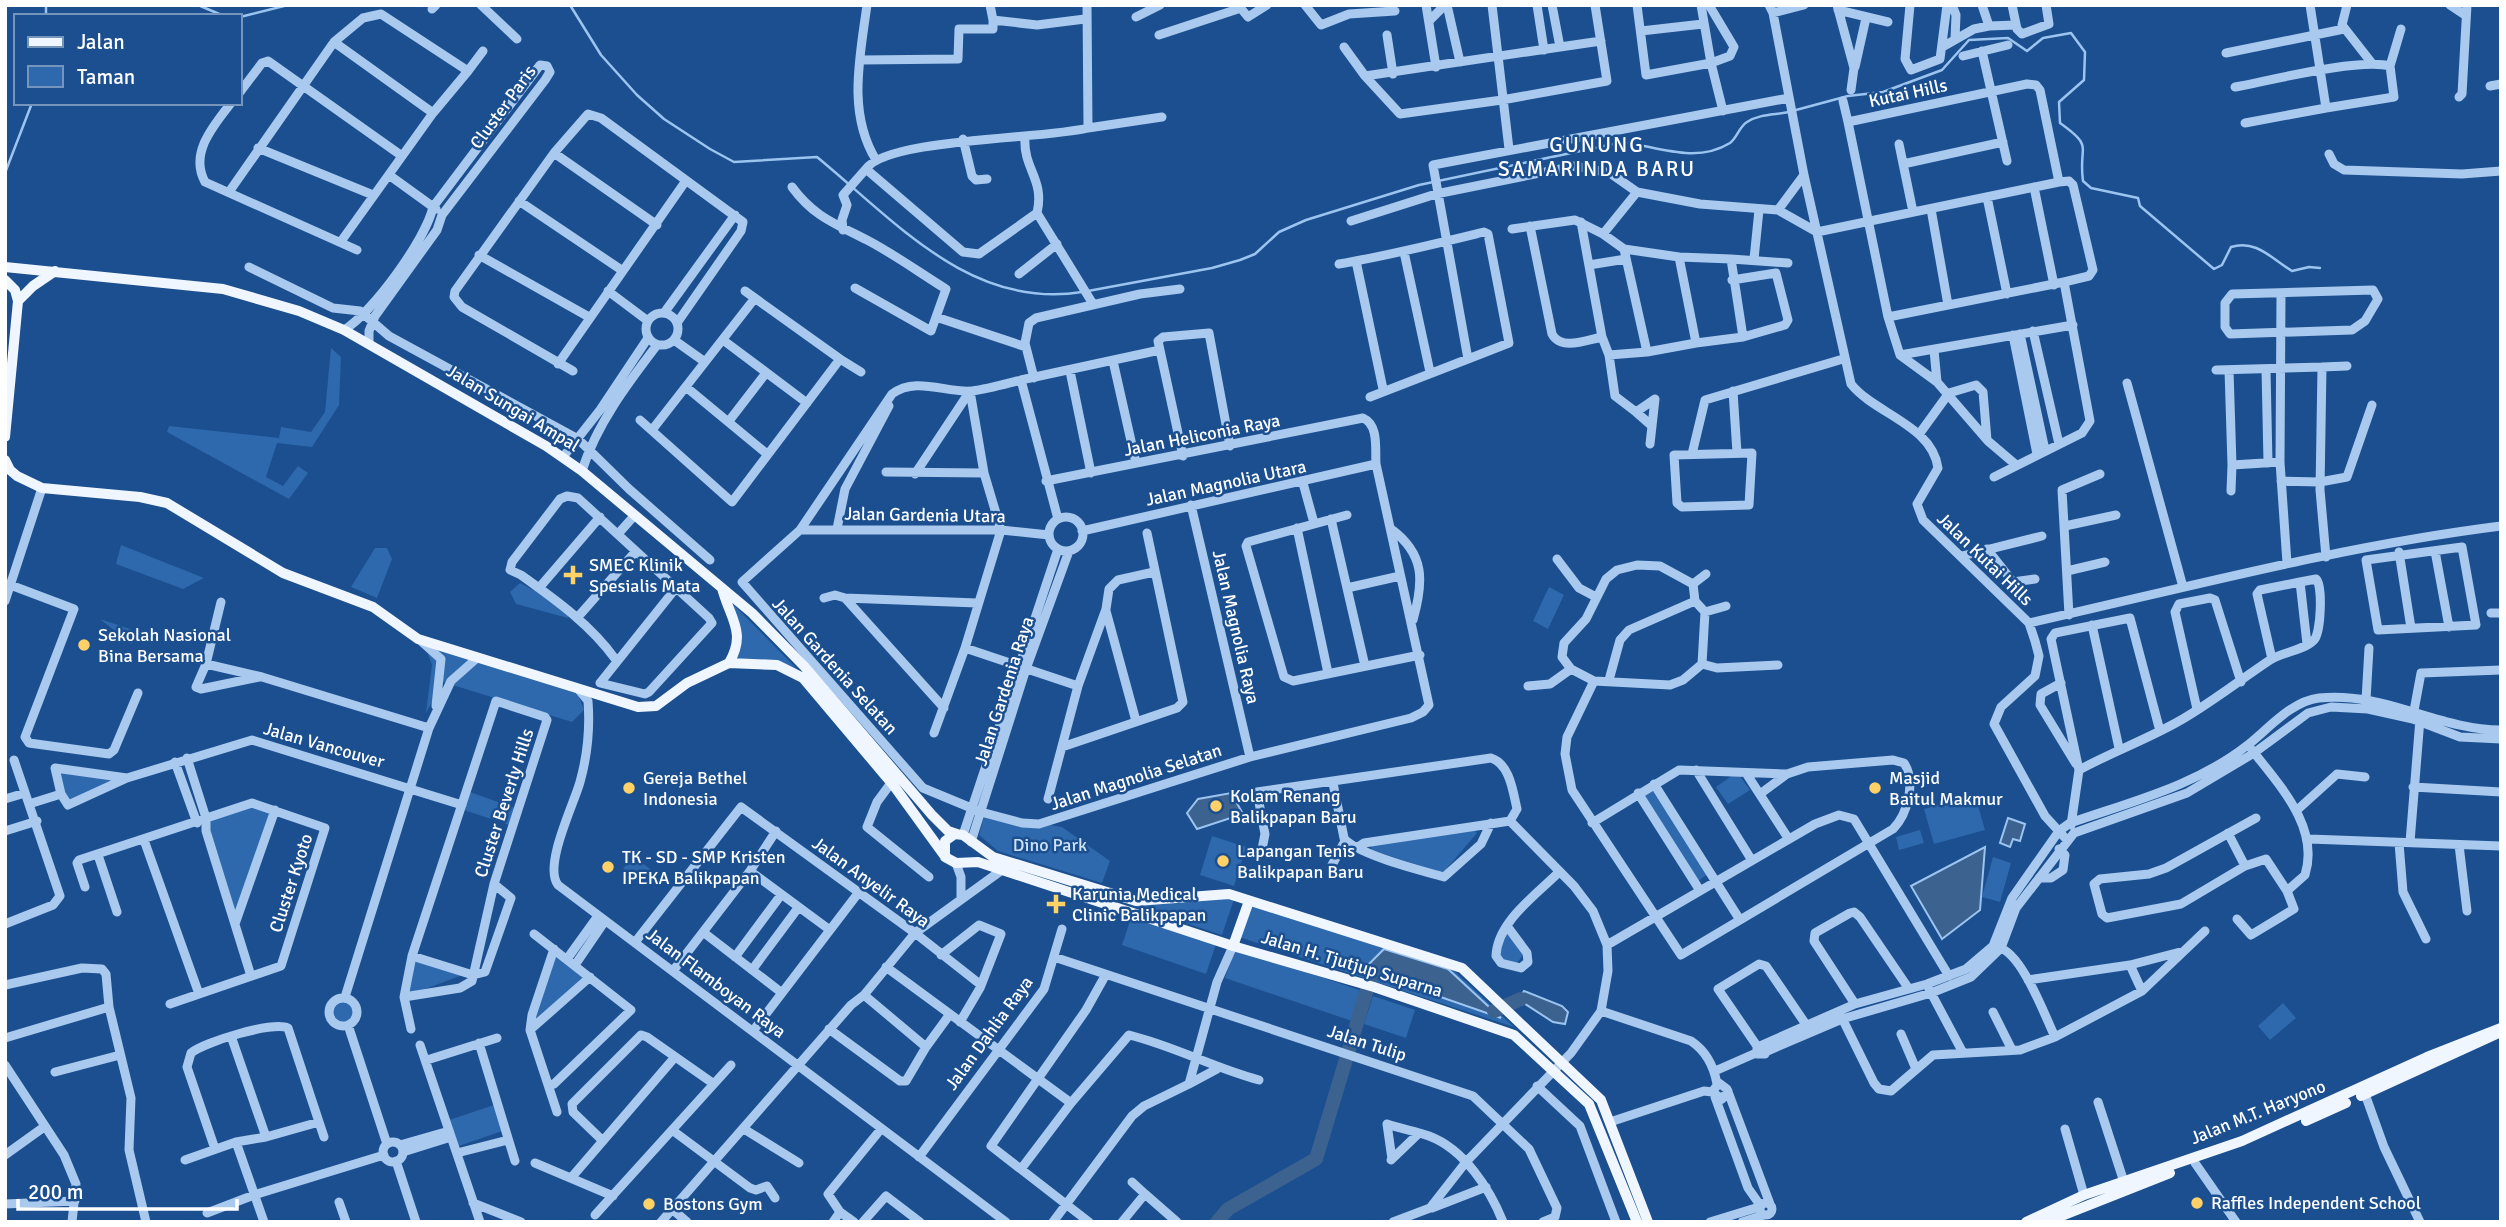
<svg xmlns="http://www.w3.org/2000/svg" width="2506" height="1227" font-family="Signika,sans-serif">
	<rect width="100%" height="100%" fill="#1b4f8f"/>
	<path fill="#2e69ad" d="M331 348 341 357 339 405 312 447 277 443 266 477 283 486 298 466 308 473 289 499 167 432 169 426 279 438 281 427 311 432 325 412Z
		M121 545 204 578 183 589 116 564Z
		M375 548H387L392 559 377 598 351 587Z
		M520 583 543 595 569 615 568 618 516 604 510 592Z
		M1549 587 1564 595 1548 629 1533 621Z
		M724 595 796 668 803 676 777 664 731 661 735 653Z
		M100 619 148 635 131 644Z
		M425 646 576 689 584 710 572 722 443 682 426 713 432 665Z
		M57 768 122 778 65 803Z
		M1737 772 1750 790 1728 804 1716 787Z
		M1651 788 1708 874 1698 881 1641 795Z
		M467 791 518 809 512 826 461 809Z
		M1975 795 1985 830 1934 844 1924 809Z
		M252 803 275 810 235 924 200 820Z
		M985 814 1062 827 1110 861 1102 883 998 851 979 835Z
		M1474 829 1477 833 1443 873 1372 850 1370 842Z
		M1920 830 1924 843 1899 850 1896 837Z
		M1212 836 1246 847 1234 886 1200 875Z
		M633 856 654 872 643 886 623 869Z
		M1993 857 2011 863 2000 902 1982 897Z
		M1224 893 1235 896 1222 935 1131 905Z
		M1250 905 1450 967 1514 1027 1239 937Z
		M1132 915 1216 944 1206 974 1122 945Z
		M1506 930 1523 955 1517 963 1500 958 1498 947Z
		M1235 948 1362 991 1352 1021 1225 978Z
		M412 956 465 974 404 997Z
		M556 956 584 977 534 1023Z
		M1373 996 1415 1010 1406 1038 1364 1024Z
		M332 1012a11 11 0 1 1 22 0a11 11 0 1 1-22 0Z
		M2283 1003 2296 1018 2270 1040 2258 1026Z
		M500 1103 508 1129 456 1147 446 1121Z"/>
	<path fill="#3c6290" stroke="#9cc4f0" stroke-width="2" d="M1231 793 1243 814 1197 829 1187 813 1198 799Z
		M2008 818 2025 824 2020 841 2013 839 2010 847 2000 843Z
		M1985 847 1980 910 1942 939 1911 886Z
		M1384 949 1448 969 1501 1018 1363 970Z
		M1524 991 1562 1006 1568 1012 1565 1024 1553 1022 1522 1002 1520 997Z"/>
	<g fill="none" stroke-linecap="round" stroke-linejoin="round">
		<path stroke="#9cc4f0" stroke-width="2.5" d="M46 5V16
			M198 5 224 16
			M570 5 601 55 637 95 664 119 710 149 734 162 817 157C895 221 971 310 1082 292
			M240 17 288 5
			M1796 110 1848 96 1883 92 1942 70 1969 40 2008 38 2027 51 2043 38 2071 33 2085 52 2084 80 2059 102 2060 123C2095 148 2078 144 2083 181L2091 188 2138 198 2140 206 2214 269 2222 265 2231 247C2256 239 2272 259 2292 271L2309 267 2320 268
			M5 173 32 103
			M1088 291 1212 268 1240 260 1255 254 1279 232 1306 220 1419 185 1623 142C1658 147 1696 164 1730 143 1737 138 1739 127 1747 122 1759 114 1775 115 1789 112"/>
		<path stroke="#3c6290" stroke-width="14" d="M1494 1011 1521 999
			M1217 1222 1228 1209 1316 1159 1372 973"/>
		<path stroke="#a9c9ee" stroke-width="9" d="M481 5 517 39
			M867 5C860 57 847 113 876 160
			M990 5 993 20 1037 25 1085 19
			M1305 5 1321 25 1349 14 1395 11
			M1426 5 1436 67
			M1447 5 1460 62
			M1492 5 1509 149
			M1537 5 1544 50
			M1552 5 1560 47 1601 41
			M1637 5 1646 75 1711 63 1701 5
			M1709 5 1734 47 1730 56 1711 63 1723 111
			M1769 5 1773 13 1804 175 1851 384C1875 414 1932 425 1938 468L1917 504 1923 520 2029 623 2035 641 2039 656 2035 676 2001 707 1994 724 2045 816 2067 840
			M1837 5 1854 68 1851 90
			M1910 5 1905 59 1911 70 1940 59 1947 5
			M1952 5 1956 15 1955 39
			M2012 5 2017 29 2022 34 2049 24 2046 5
			M2347 5 2342 25 2371 62
			M2450 5 2465 15
			M1239 6 1248 17 1267 5
			M432 9 436 5
			M1838 10 1888 22
			M1773 13 1804 5
			M1136 17 1160 5
			M1429 21 1445 5
			M1989 26 2016 25
			M1641 31 1703 24
			M1159 35 1241 8
			M1387 35 1393 74
			M334 42 363 18 381 14 468 71 433 113 342 240
			M1944 46 1974 29 1989 26 1982 5
			M1344 47 1365 76 1400 114 1502 100 1607 81 1595 5
			M1982 51 2007 161
			M2226 53 2344 29
			M1963 56 2008 45
			M861 60 958 59 959 29H993V20
			M2390 66 2401 29
			M1855 67 1866 18
			M468 71 483 51
			M1365 76 1560 47
			M2490 86 2501 84
			M2235 87C2272 80 2359 58 2390 66L2394 97 2326 108 2310 5
			M240 92 262 63 268 61 402 156
			M2459 97 2462 94 2467 5
			M1843 101 1848 122
			M231 103C214 125 189 153 205 182L357 250
			M2245 123 2326 108
			M1088 128 1162 117
			M1025 138C1023 169 1045 179 1037 213L979 254 963 252 866 169C886 138 1047 139 1088 128L1087 5
			M963 139 972 176 976 180 987 179
			M1899 144 1913 212
			M258 148 373 195
			M554 153 657 225
			M2329 154 2334 164 2344 170 2462 174 2501 171
			M1903 164 2003 142
			M389 175 436 209
			M792 187C814 217 836 224 867 240 894 254 920 273 946 289L931 331 855 288
			M2034 187 2054 285
			M229 192 334 42 433 113
			M1987 197 2007 294
			M519 201 623 271
			M1931 209 1948 305
			M1778 210 1804 175
			M1037 213 1093 304
			M1351 221 1436 194 1575 166 1610 173 1637 192 1700 204 1778 210 1817 232 2059 182
			M1530 226 1552 334C1561 351 1587 340 1602 337L1581 222
			M1512 229 1575 220 1603 234 1637 192
			M843 230 842 220 847 205 843 195 866 169
			M1624 249 1679 257 1696 343 1647 352
			M1404 252 1430 372
			M479 255 589 317
			M1679 257 1731 259 1743 337 1696 343
			M1731 259 1788 263
			M1754 259 1759 210
			M1356 261 1383 389
			M1339 264C1387 256 1435 244 1484 232L1488 234 1509 343 1468 359 1433 165 1789 98
			M1589 265 1626 259
			M249 267 333 308 360 311 389 336 578 439 629 489 710 560
			M1019 274 1057 244
			M1732 280 1776 273 1788 320 1785 325 1743 337
			M2373 290 2378 299 2365 321 2352 330 2230 334 2225 327V303L2232 294Z
			M608 291 648 321
			M2281 294 2280 462 2287 563
			M646 329a16 16 0 1 1 32 0a16 16 0 1 1-32 0Z
			M664 313 735 215
			M936 317 1026 347
			M1888 317 2064 282
			M344 330C372 313 426 239 433 207L540 65 547 66 550 72 545 80 442 215 437 230 375 316 369 331V344
			M2033 331 2059 444
			M2020 334 2045 450
			M2013 335 2037 454
			M1602 337 1609 355 1647 352 1624 249 1603 234
			M674 340 705 362
			M723 340 807 403
			M1934 350 1937 382
			M1609 355 1615 396 1636 412
			M1900 355 2073 325
			M840 359 861 372
			M1113 361 1136 463
			M558 364 685 182
			M2322 367 2347 366
			M2266 369 2268 463
			M2216 370 2322 367 2320 490 2326 557
			M2229 370 2232 465 2280 462
			M573 371 462 307 454 297 455 291 554 153 588 114 601 118 743 222 741 231 677 323
			M1070 371 1091 473
			M1034 378 1025 343 1029 323 1036 318 1140 294 1180 289
			M1021 380 1160 350
			M2127 383 2183 587
			M686 387 767 454
			M1733 391 1737 453
			M1370 397 1468 359
			M640 420 732 502 840 359 745 291
			M729 421 766 373
			M652 430 755 298
			M1920 433 1949 393 1976 385 1983 392 1987 440
			M1650 444 1655 399 1636 412 1652 426
			M1752 453 1749 505 1682 507 1677 503 1674 455Z
			M1692 454 1705 400 1843 359
			M1183 456 1158 341 1163 337 1209 333 1230 446
			M563 457 600 410 648 338
			M582 471C596 425 628 383 657 345
			M886 472 984 473
			M915 474 970 391 984 473 1001 530 965 648 934 733
			M1994 477 2082 433 2090 421 2064 282 2089 276 2093 270 2073 185 2069 181 2059 182 2040 90 2036 85 2027 84 1848 122 1888 317 1900 355 1937 382 1988 441 2015 464
			M1046 481 1363 418C1379 425 1375 449 1376 464L1429 705 1423 712 1411 718 1250 757 1039 824 1022 823 981 812 923 788 742 582 800 530 892 394C916 376 945 393 972 391 988 389 1005 384 1021 380L1058 519
			M2281 481 2320 482 2347 477 2372 405
			M1303 483 1314 523
			M2231 491 2232 465
			M1191 505 1250 757
			M1347 515 1248 542 1246 546 1284 677 1293 681 1420 655
			M1049 534a17 17 0 1 1 34 0a17 17 0 1 1-34 0Z
			M1331 519 1365 666
			M2065 526 2116 515
			M1297 528 1328 673
			M837 529 845 489 889 406
			M1391 529C1425 554 1424 581 1413 620
			M800 530H1001L1049 535
			M1082 531 1376 464
			M618 534 634 516
			M2462 547 2476 625 2378 630 2366 560Z
			M1987 549 2013 582 2035 579
			M2435 551 2449 627
			M2399 552 2411 628
			M1962 556 2042 536
			M1557 559 1579 588 1596 597
			M1637 565 1660 566 1693 584 1695 601 1705 612 1702 664 1683 680 1670 685 1594 681 1571 669 1562 657 1564 643 1586 619 1606 579 1617 570Z
			M2067 571 2105 562
			M1693 584 1706 574
			M13 586 74 609 25 737 29 743 109 754 114 750 138 693
			M539 588 600 517
			M1347 588 1400 576
			M824 598 835 595 845 598 977 603
			M845 598 944 708
			M5 601 42 488
			M221 602 206 664 196 687 201 689 259 677
			M1106 611 1136 721
			M1705 612 1726 606
			M2491 613H2501
			M2069 615 2062 490 2100 474
			M577 618 636 551
			M2029 623C2185 588 2341 546 2501 526
			M2092 625 2119 748
			M422 642 441 659 436 706
			M965 648 1078 686
			M2272 659 2257 594 2260 590 2300 582
			M616 660C591 625 556 600 521 575L510 570 512 562 560 499 567 496 578 498 709 618 712 623 649 692 645 694 600 683 676 588
			M206 664 262 677 429 728
			M1702 664 1717 668 1778 665
			M1609 680 1620 640 1629 630 1695 601
			M1594 681 1567 737 1565 754 1572 790 1681 955 1893 829C1908 814 1916 781 1904 763L1893 760 1808 767 1787 774 1760 794
			M2061 683 2041 694 2040 705 2076 764
			M1528 686 1550 684 1571 669
			M579 690 588 701C590 727 587 757 580 782 574 804 543 866 558 885L1006 1222
			M2366 700 2369 648
			M2197 709 2175 612 2179 604 2210 598 2215 600 2241 682
			M2413 716 2421 673 2501 670
			M1062 747 1177 708 1183 702 1147 533
			M2252 750C2279 785 2320 827 2305 875L2287 891
			M187 758 206 818V831L251 976
			M175 762 197 823
			M1696 770 1751 859
			M2079 770 2051 639 2055 633 2130 618 2160 731
			M1746 773 1788 838
			M127 778 55 768 61 794 68 805 127 778 252 740 462 805
			M891 783 877 802 867 827 929 877
			M1333 783 1344 838C1355 854 1423 871 1444 877L1481 844 1491 823
			M1654 784 1740 920
			M2413 787 2501 792
			M1638 793 1699 889
			M5 799 25 793
			M1048 799 1078 686 1106 609 1109 589 1118 580 1154 572
			M29 804 61 794
			M2296 811 2337 774 2365 777
			M1592 823 1679 770 1787 774
			M2071 825 2079 770C2112 752 2148 739 2181 720 2212 702 2240 680 2270 660 2282 652 2303 651 2314 640 2321 633 2323 585 2316 579L2300 582 2307 644
			M5 831 37 821
			M2228 833 2245 866
			M963 835 1058 549
			M2309 839 2501 846
			M144 840 199 994
			M971 842 1026 669 1069 551
			M2410 842 2420 719
			M2399 843 2403 892 2426 939
			M2459 845 2467 911
			M1358 847 1364 843 1510 821
			M1262 849 1265 834 1257 792 1491 758C1510 764 1513 792 1517 809L1510 821
			M98 855 117 912
			M956 863 961 877V899
			M1332 865 1345 841
			M750 871 830 930
			M2039 878H2051L2063 870 2065 855 2059 849
			M85 887 77 863 79 860 252 803 325 828 281 966 170 1004
			M2237 919 2251 935 2294 909 2287 891 2266 859 2245 866 2181 904 2107 918 2102 914 2094 884 2100 879 2149 874 2166 868 2256 818
			M5 924 53 905 60 896 14 760
			M235 924 275 810
			M1507 926 1527 953 1528 962 1521 968 1501 963 1496 956C1497 922 1536 895 1558 873
			M703 932 782 993
			M534 934 631 1010 554 1084 549 1085
			M636 941 741 807 915 933 981 985
			M1607 945 1815 824 1839 815 1854 819 1949 976
			M1998 947C2022 953 2044 1014 2055 1037
			M554 949 532 1015 530 1030 557 1112
			M941 955 979 925 1001 934 980 988 960 1022
			M412 956 473 975 485 972 511 898 494 884
			M735 957 781 895
			M1054 957 1473 1096 1529 1149 1557 1208 1555 1217 1543 1222
			M567 959 598 916
			M575 965 605 921
			M2130 965 2142 991
			M886 967 1071 1103
			M752 970 798 908
			M673 971 750 871 776 831
			M2028 980 2130 965 2184 951
			M5 985 82 968 102 969 106 974 109 1007 131 1098 129 1150 146 1222
			M1929 989 1962 1051
			M864 995 926 1047
			M345 997 429 728 451 681 477 658
			M404 997 460 988 472 981 494 884 547 720 545 717 496 701 412 956 404 997 411 1029
			M329 1012a14 14 0 1 1 28 0a14 14 0 1 1-28 0Z
			M1855 1004 1814 941 1815 933 1850 913 1854 912 1860 917 1909 989
			M1601 1011 1691 1041C1706 1051 1714 1067 1717 1084
			M1993 1012 2012 1050
			M1841 1016 1874 1083 1879 1089 1891 1091 1933 1055 2020 1050 2055 1037 2142 991 2205 931
			M348 1025 387 1144
			M829 1029 900 1081H906L926 1047 950 1014
			M530 1030 590 977
			M753 1031 859 892
			M1901 1034 1916 1069
			M231 1036 266 1137
			M5 1038 109 1007
			M479 1043 515 1161
			M420 1045 480 1222
			M1762 1045 1855 1004 1927 984 1966 969 1993 946 2012 898 2059 831 2070 823C2133 801 2196 786 2249 744 2269 728 2292 701 2319 698 2384 691 2438 730 2501 730
			M1764 1047 1765 1054H1757V1046L1718 989 1759 964 1766 966 1807 1026
			M1765 1052 1842 1019 1931 993 1971 977 2001 948 2016 908 2074 833 2187 793 2254 753 2308 713 2331 707 2368 709 2413 719 2460 737 2501 739
			M427 1060 497 1038
			M5 1065 64 1155 76 1184 72 1222
			M1715 1071 1756 1053
			M55 1072 120 1055
			M1189 1084 1217 1069
			M1537 1086 1580 1126 1616 1222
			M1728 1091 1722 1099 1712 1092 1719 1083 1727 1089 1770 1204
			M2365 1094 2384 1147 2420 1222
			M1715 1097 1748 1188 1760 1205
			M2098 1102 2124 1182
			M319 1122 324 1137
			M1610 1122 1704 1091 1712 1092
			M744 1129 799 1163
			M2065 1129 2084 1195
			M672 1130 750 1188 756 1190 767 1186 775 1198
			M603 1141 573 1112 572 1104 641 1035 647 1037 714 1084
			M236 1142 264 1222
			M383 1152a10 10 0 1 1 20 0a10 10 0 1 1-20 0Z
			M400 1145 449 1131
			M403 1152 451 1137
			M457 1153 508 1140
			M5 1155 44 1127
			M919 1157 1044 989 1062 929
			M1392 1159 1387 1124C1401 1129 1416 1131 1429 1136 1464 1149 1490 1189 1503 1222
			M185 1160 236 1142 266 1137 319 1122 288 1028C273 1021 204 1042 191 1053L187 1067 215 1149
			M1391 1160 1417 1135
			M396 1161 416 1222
			M535 1163 613 1196
			M2195 1163 2236 1222
			M1021 1169 1071 1103 1129 1035C1174 1046 1214 1068 1259 1080
			M571 1178 675 1057
			M1132 1182 1145 1194
			M339 1202 346 1222
			M1760 1209a6 6 0 1 1 12 0a6 6 0 1 1-12 0Z
			M473 1203 521 1222
			M5 1204 75 1201
			M1432 1208 1486 1187
			M672 1209 687 1222
			M207 1213 254 1195 384 1155
			M595 1215 731 1065
			M661 1222 851 1005 864 995 915 933 1002 870
			M833 1222 840 1212
			M854 1222 840 1212 828 1194 881 1129
			M863 1222 886 1196 920 1222
			M1053 1222 1132 1116 1144 1106 1189 1084 1217 982 1233 946
			M1089 1222 991 1146 1086 1010 1105 976
			M1122 1222 1145 1194 1177 1222
			M1393 1222 1430 1208 1466 1162 1571 1053 1601 1011 1608 971 1607 945 1593 911 1574 886 1510 821
			M1710 1222 1759 1207
			M1742 1222 1764 1215"/>
		<path stroke="#f0f6ff" stroke-width="10" d="M5 267 223 289 299 311 344 330 546 446 582 471 752 613 804 666 932 815 948 831 957 834
			M5 280 15 290 18 301 5 437
			M18 301 33 286 55 271
			M5 460 10 470 17 476 42 488 140 497 167 503 283 573 373 607 418 639 638 707 656 706 687 683 729 663 777 665 803 678 894 786 944 855
			M722 588C730 619 747 632 729 663
			M1233 946 1249 901
			M2361 1096 2501 1032
			M2306 1121 2346 1103
			M1637 1222 1589 1104 1514 1035 1374 987 1233 946 978 862 956 863 945 857V841L955 834 963 835 993 857 1136 901 1229 894 1462 968 1601 1100 1648 1222
			M2026 1222 2084 1195 2242 1141 2427 1057 2501 1028
			M2046 1222 2170 1173"/>
	</g>
	<g fill="#ffd166" stroke="#1b4f8f" stroke-width="2.5">
		<path d="M569.5 564.5h7v7h7v7h-7v7h-7v-7h-7v-7h7z"/>
		<circle cx="84" cy="645" r="7"/>
		<circle cx="629" cy="788" r="7"/>
		<circle cx="1875" cy="788" r="7"/>
		<circle cx="1216" cy="806" r="7"/>
		<circle cx="1223" cy="861" r="7"/>
		<circle cx="608" cy="867" r="7"/>
		<path d="M1052.5 893.5h7v7h7v7h-7v7h-7v-7h-7v-7h7z"/>
		<circle cx="2197" cy="1203" r="7"/>
		<circle cx="649" cy="1204" r="7"/>
	</g>
	<g text-anchor="middle" dominant-baseline="central" stroke-width="5" stroke-linejoin="round" paint-order="stroke">
		<g font-size="18" fill="#fff" stroke="#1b4f8f">
			<text transform="translate(1908 93) rotate(-12)">Kutai Hills</text>
			<text transform="translate(503 107) rotate(-54)">Cluster Paris</text>
			<text transform="translate(513 408) rotate(31)">Jalan Sungai Ampal</text>
			<text transform="translate(1202 435) rotate(-11)">Jalan Heliconia Raya</text>
			<text transform="translate(1226 483) rotate(-12)">Jalan Magnolia Utara</text>
			<text transform="translate(925 515) rotate(1)">Jalan Gardenia Utara</text>
			<text transform="translate(1985 559) rotate(44)">Jalan Kutai Hills</text>
			<text transform="translate(1236 627) rotate(77)">Jalan Magnolia Raya</text>
			<text transform="translate(835 666) rotate(48)">Jalan Gardenia Selatan</text>
			<text transform="translate(1004 691) rotate(-72)">Jalan Gardenia Raya</text>
			<text transform="translate(324 745) rotate(16)">Jalan Vancouver</text>
			<text transform="translate(1136 777) rotate(-18)">Jalan Magnolia Selatan</text>
			<text transform="translate(504 803) rotate(-72)">Cluster Beverly Hills</text>
			<text transform="translate(871 882) rotate(36)">Jalan Anyelir Raya</text>
			<text transform="translate(291 883) rotate(-72)">Cluster Kyoto</text>
			<text transform="translate(1352 964) rotate(17)">Jalan H. Tjutjup Suparna</text>
			<text transform="translate(716 983) rotate(37)">Jalan Flamboyan Raya</text>
			<text transform="translate(989 1033) rotate(-54)">Jalan Dahlia Raya</text>
			<text transform="translate(1367 1043) rotate(18)">Jalan Tulip</text>
			<text transform="translate(2258 1112) rotate(-22)">Jalan M.T. Haryono</text>
		</g>
		<g font-size="18" fill="#fff" stroke="#1b4f8f" text-anchor="start">
			<text x="589" y="565">SMEC Klinik<tspan x="589" dy="21">Spesialis Mata</tspan></text>
			<text x="98" y="635">Sekolah Nasional<tspan x="98" dy="21">Bina Bersama</tspan></text>
			<text x="643" y="778">Gereja Bethel<tspan x="643" dy="21">Indonesia</tspan></text>
			<text x="1889" y="778">Masjid<tspan x="1889" dy="21">Baitul Makmur</tspan></text>
			<text x="1230" y="796">Kolam Renang<tspan x="1230" dy="21">Balikpapan Baru</tspan></text>
			<text x="1237" y="851">Lapangan Tenis<tspan x="1237" dy="21">Balikpapan Baru</tspan></text>
			<text x="622" y="857">TK - SD - SMP Kristen<tspan x="622" dy="21">IPEKA Balikpapan</tspan></text>
			<text x="1072" y="894">Karunia Medical<tspan x="1072" dy="21">Clinic Balikpapan</tspan></text>
			<text x="2211" y="1203">Raffles Independent School</text>
			<text x="663" y="1204">Bostons Gym</text>
		</g>
		<g font-size="18" fill="#cfe3fa" stroke="#1b4f8f">
			<text x="1050" y="845">Dino Park</text>
		</g>
		<g font-size="21" letter-spacing="2" fill="#fff" stroke="#1b4f8f">
			<text x="1597" y="145">GUNUNG<tspan x="1597" dy="24">SAMARINDA BARU</tspan></text>
		</g>
	</g>
	<rect width="2506" height="1227" fill="none" stroke="#ffffff" stroke-width="14"/>
	<rect x="14" y="14" width="228" height="91" fill="#1b4f8f" stroke="#7695bc" stroke-width="2"/>
	<rect x="28" y="37" width="35" height="10" fill="#f0f6ff" stroke="#7695bc" stroke-width="2"/>
	<text x="77" y="49" font-size="21" fill="#ffffff">Jalan</text>
	<rect x="28" y="66" width="35" height="21" fill="#2e69ad" stroke="#7695bc" stroke-width="2"/>
	<text x="77" y="84" font-size="21" fill="#ffffff">Taman</text>
	<path d="M18 1199v10h219v-10" fill="none" stroke="#ffffff" stroke-width="3.5"/>
	<text x="28" y="1199" font-size="21" fill="#ffffff" stroke="#1b4f8f" stroke-width="5" paint-order="stroke">200 m</text>
</svg>
